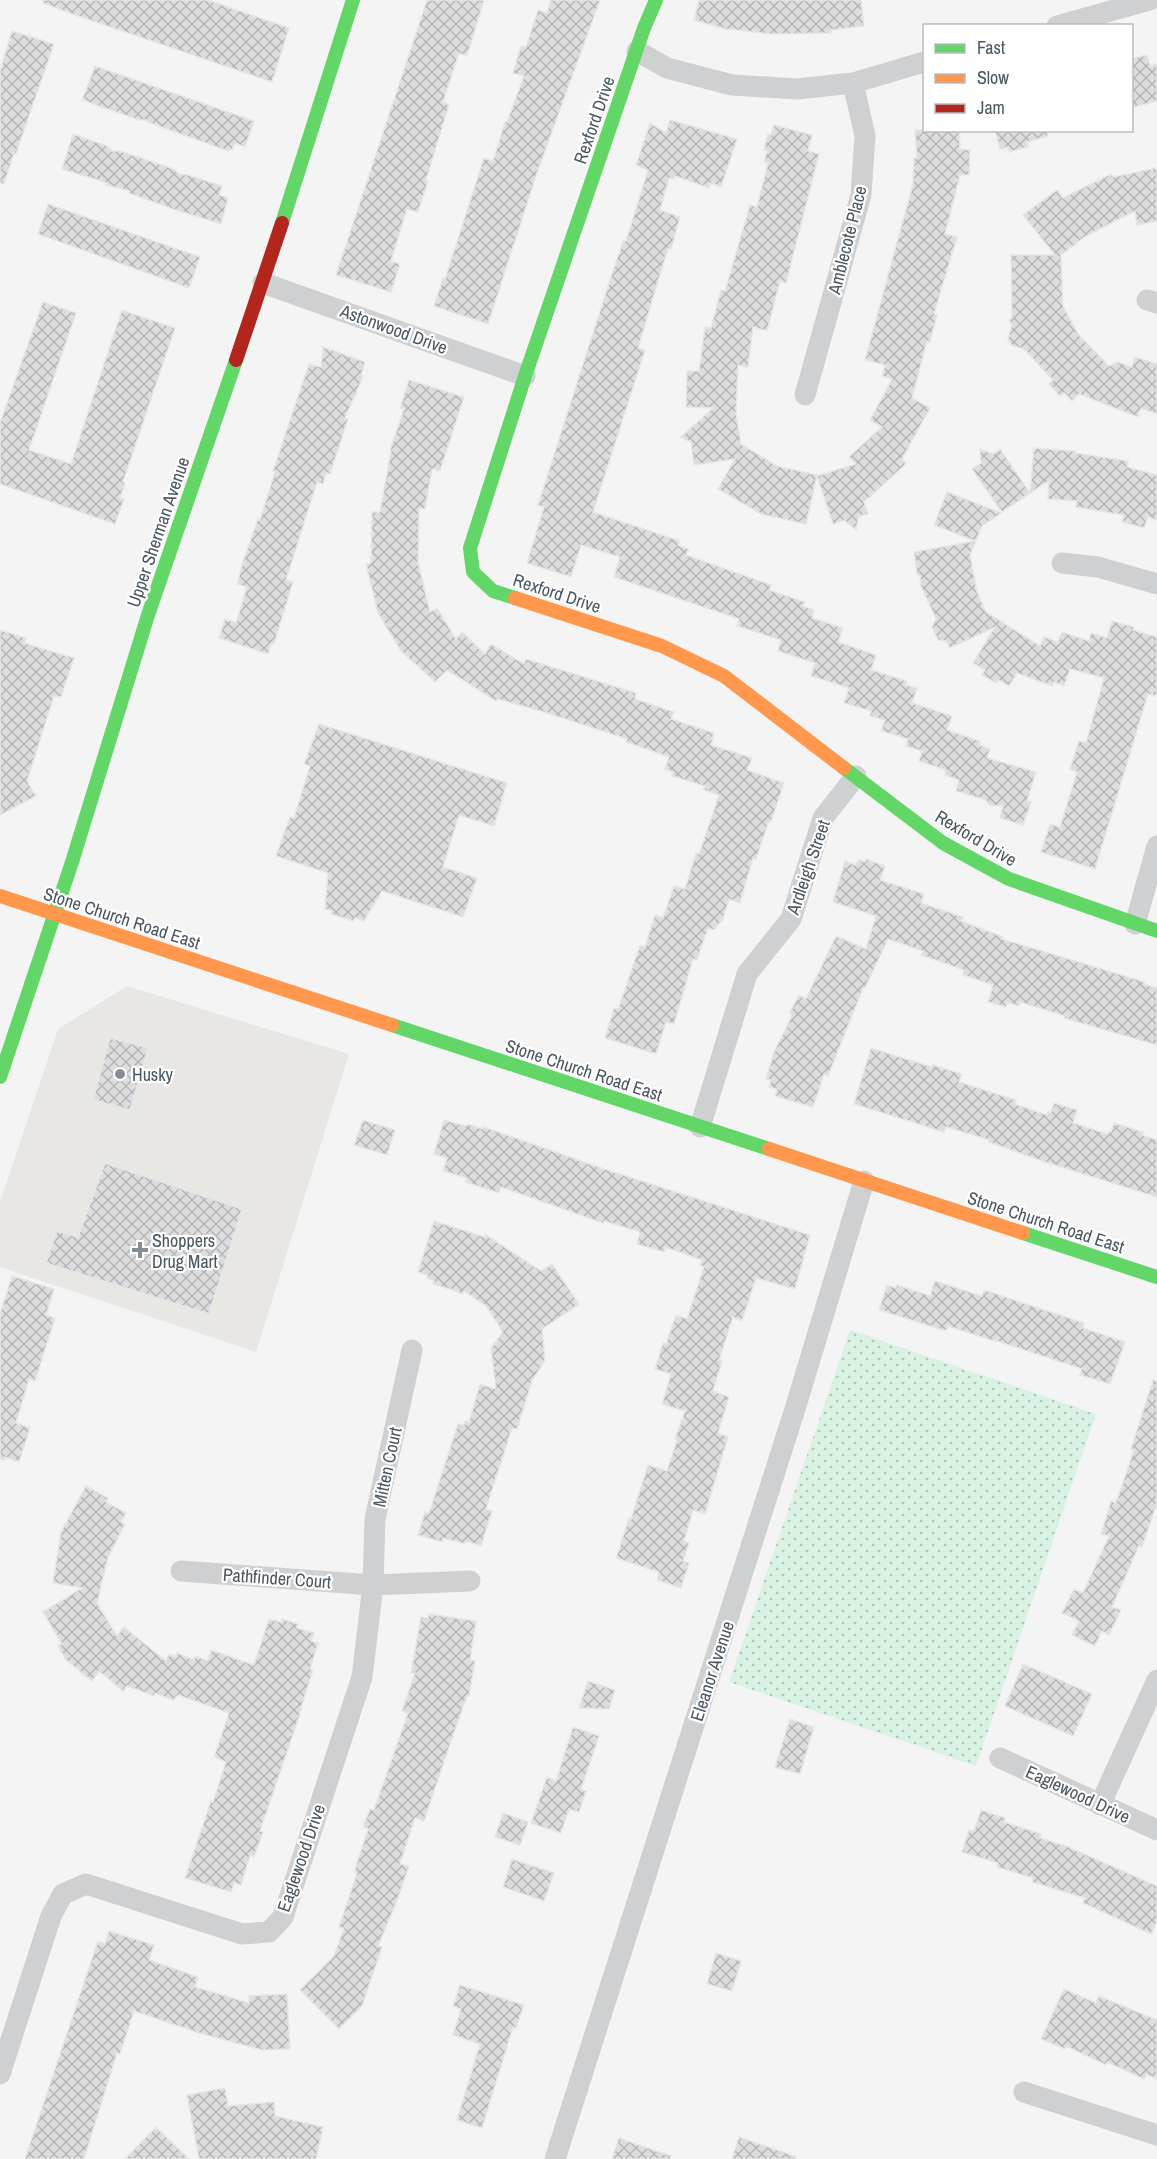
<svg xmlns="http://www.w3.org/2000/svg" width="1157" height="2159" font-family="'Archivo Narrow',sans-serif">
	<defs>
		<pattern id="grass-dots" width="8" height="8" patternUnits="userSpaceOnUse" patternTransform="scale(1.5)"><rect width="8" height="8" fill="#d9f2e3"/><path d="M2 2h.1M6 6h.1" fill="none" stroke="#b2c7bb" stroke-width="1.8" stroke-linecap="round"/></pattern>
		<pattern id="building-cross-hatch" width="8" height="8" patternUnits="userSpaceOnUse" patternTransform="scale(1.5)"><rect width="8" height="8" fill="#ddddde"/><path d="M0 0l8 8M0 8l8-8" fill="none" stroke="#b5b6b7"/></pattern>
	</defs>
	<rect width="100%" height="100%" fill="#f4f4f4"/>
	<path fill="#e8e7e3" d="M127 986 349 1054 256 1352 0 1267V1202L58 1029Z"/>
	<path fill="url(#grass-dots)" d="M850 1330 1096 1414 976 1766 729 1682Z"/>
	<path fill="url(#building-cross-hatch)" stroke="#e5e6e7" stroke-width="1.5" d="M43 0H208L289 28 272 82 78 16 43 3Z
		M427 0H484L467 56 459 53 443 102 449 105 426 180 428 181 418 212 407 209 391 261 400 264 391 292 336 275Z
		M551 0H600L538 170 488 324 434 306 443 278 445 279 484 158 493 161 505 122H507L524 76 513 73 521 46 526 47 538 10 547 13Z
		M699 0H861L864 26 831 30V33L771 34 729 29V30L694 20Z
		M12 31 54 44 20 142 16 154 14 153 4 184 0 183V71Z
		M1147 55 1150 66 1157 64V101L1131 108V59Z
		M95 66 254 121 245 147 235 143 232 150 229 149 228 151 153 124 145 120H139L82 100Z
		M670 120 737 139 721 187 710 183 709 188 675 176 674 179 669 178 660 210 680 217 671 249 668 248 638 348 645 350 593 512 680 541 678 545 689 549 686 555 771 585 769 590 805 602 803 606 814 610 812 618 843 628 838 642 876 655 871 670 907 681 906 685 917 688 912 703 952 716 947 730 980 741 979 745 990 749 987 758 1036 772 1027 801 1031 802 1023 825 1000 818 1003 806 989 805 986 800 956 791 959 780 945 775 946 770 919 761 922 751 906 746 908 739 881 731 885 720 870 716 871 711 844 703 849 688 811 676 815 663 778 651 781 640 737 626 739 619 614 577 620 557 581 545 571 577 527 563 544 507 538 505 609 283 623 241H626L648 170 636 165 650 123 666 133Z
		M774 125 812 135 808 151 819 154 786 283 780 281 767 331 753 327 748 367 738 365 736 414 741 444 777 466 817 475 806 524 761 514 718 489 735 459 694 465 691 442 681 437 713 408 686 407 687 371H699L705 327 711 328 721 290 725 291 750 205 757 207 768 163 764 162 767 151 764 150 768 134 771 135Z
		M915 130H959L960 149 970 150 969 175H960L945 234 957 237 934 314 937 315 930 342 927 341 912 398 930 408 902 459 906 464 864 502 868 514 859 516 856 530 844 520 833 524 817 476 856 464 849 457 882 427 870 420 892 379 882 376 885 365 865 360 913 184 914 158H917Z
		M995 130H1047L1048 136 1027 142 1028 147 1009 152 1008 147 1000 149Z
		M73 134 107 146 112 151H120L174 169 179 174 188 175 222 186 219 195 228 198 221 224 173 209 129 193 130 191 106 185 107 183 62 169Z
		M1157 168V221L1137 225 1135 211 1086 236 1061 255 1063 306 1078 334 1109 366 1118 362 1132 367 1135 357 1157 364V414L1141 408 1138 417 1079 394 1072 401 1064 393 1060 396 1049 384 1053 380 1024 349 1011 345 1008 339 1012 325 1009 320 1012 318 1011 255H1055L1023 215 1057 190 1063 198 1111 174 1113 177Z
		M48 204 200 257 189 288 38 234Z
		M43 302 76 313 29 450 71 464 122 310 175 328 123 482 125 483 120 498 124 499 115 524 0 484V423Z
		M323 347 365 362 361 375 363 377 345 418 348 419 330 474 326 473 323 484 317 482 286 580 293 582 274 644 271 643 268 654 219 638 225 619 236 623 247 587 237 584 243 562 258 519 260 520 275 472 273 471 309 364 321 367Z
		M409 380 464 397 440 471 432 469 425 509 419 508 418 562 430 612 437 608 456 639 462 632 485 654 491 644 524 664 526 659 636 693 635 699 674 712 671 719 714 733 711 745 752 758 747 770 784 783 771 822 769 821 756 859 753 858 740 903 729 899 723 919 714 930 708 928 697 960 693 959 674 1024 666 1022 656 1054 605 1038 614 1008 618 1010 640 945 645 947 655 915 663 918 674 886 685 889 696 853 699 854 719 795 704 790 705 786 672 776 673 772 665 769 669 757 626 742 627 739 547 713 498 699 496 701 447 670 435 682 401 651 378 613 366 564 371 563 372 512H380L391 451 390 450 404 409 400 408Z
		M1034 448 1075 451V453L1128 461 1127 467 1157 475V520L1148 517 1144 528 1122 522 1124 515 1076 507 1077 501 1048 499 1049 481 1030 493Z
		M980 449 993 454 1000 449 1030 493 1002 512 972 469 981 463Z
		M947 492 1001 513 982 526 970 555 977 592 986 612 1040 646 1044 637 1058 642 1062 632 1089 641 1091 633 1107 638 1112 621 1134 627 1133 630 1157 637V696L1148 694 1095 869 1041 852 1050 824 1060 827 1077 772 1070 769 1079 741 1086 743 1104 678 1070 669 1064 686 1054 682 1052 686 1017 673 1009 686 998 680 996 683 982 675 985 670 973 663 995 627 950 648 946 641 938 640 932 627 936 619 921 586 920 576 917 574 914 552 975 541 934 525Z
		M0 630 26 638 24 643 74 658 61 697 54 696 27 781 36 796 0 815Z
		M319 724 507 783 494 826 459 815 443 867 477 878 463 917 382 891 364 921 355 918 353 921 331 914 332 911 325 909 328 873 276 856 290 817 294 818 310 766 304 764Z
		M866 859 885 866 880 880 924 894 921 903 963 917 961 921 1003 937 1002 939 1145 982 1144 984 1157 988V1045L1064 1018 1065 1016 1020 1002 1019 1006 1007 1002 1006 1007 988 1002 993 985 963 975 964 970 921 955 923 951 888 939 865 988H863L828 1076 824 1074 813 1107 775 1096 777 1089 769 1087 771 1080 766 1079 774 1052 792 1016 790 1012 799 995 806 999 836 936 866 949 876 916 833 902 845 861 855 865 859 860 865 862Z
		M110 1038 148 1048 130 1110 93 1100Z
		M871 1048 932 1067 933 1065 962 1074 959 1082 1016 1100 1015 1104 1047 1115 1049 1111 1051 1112 1054 1103 1077 1110 1073 1123 1108 1134 1109 1131 1111 1132 1114 1123 1143 1132 1142 1135 1157 1140V1197L1045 1162 989 1142 990 1140 946 1127 944 1132 854 1104Z
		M363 1120 395 1130 387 1155 354 1145Z
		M444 1120 466 1126 468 1124 483 1129 484 1127 601 1168 810 1235 795 1289 756 1278 742 1321 733 1317 719 1360 722 1361 713 1391 729 1397 718 1433 728 1437 705 1514 693 1510 684 1541 689 1543 683 1561 689 1563 681 1588 657 1580 659 1572 616 1558 629 1518 631 1519 648 1465 667 1471 677 1440 675 1439 685 1411 662 1404 671 1374 655 1369 663 1343 666 1344 676 1315 687 1319 704 1267 700 1265 702 1260 665 1247 664 1252 637 1244 640 1232 604 1221 603 1223 501 1187 499 1193 465 1182 467 1178 443 1171 447 1158 434 1154Z
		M105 1163 242 1209 209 1314 46 1263 57 1231 78 1237Z
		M434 1221 485 1237 486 1235 541 1271 552 1264 579 1304 542 1329 545 1360 532 1381 517 1429 512 1428 486 1509 492 1511 481 1546 466 1541 465 1544 443 1538 442 1542 418 1535 425 1512 429 1513 458 1424 464 1425 465 1421 469 1422 480 1384 496 1389 491 1348 503 1332 486 1306 464 1291 462 1294 456 1291 433 1284 434 1281 427 1278 428 1275 418 1272Z
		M12 1276 54 1289 46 1315 55 1318 35 1381 29 1379 16 1423 30 1428 19 1462 5 1457 4 1460 0 1459V1314Z
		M935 1281 982 1296 984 1290 1008 1298 1084 1323 1083 1328 1125 1342 1110 1384 1080 1375 1082 1369 994 1340V1341L948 1326 946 1331 879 1310 887 1285 896 1288 897 1285 930 1296Z
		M1153 1380 1157 1381V1503L1142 1547 1139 1546 1112 1607 1121 1610 1109 1635 1102 1631 1095 1646 1072 1635 1079 1621 1062 1613 1074 1589 1083 1593 1109 1536 1101 1534 1111 1501 1116 1503 1134 1450 1131 1449Z
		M86 1486 108 1498 106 1502 126 1513 121 1522 125 1524 108 1557 97 1603 117 1636 124 1627 166 1661 169 1654 176 1657 177 1653 194 1660 195 1656 208 1661 211 1650 254 1665 269 1619 281 1622 282 1619 298 1624 297 1628 314 1633 311 1641 318 1643 310 1669 313 1670 301 1708H302L260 1831 263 1832 254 1857 250 1855 241 1885 234 1883 231 1892 185 1878 211 1801 213 1802 226 1762 214 1757 229 1713 178 1695 173 1700 155 1693 154 1696 127 1686 123 1691 99 1671 92 1681 66 1660 58 1646 62 1644 43 1612 82 1588 53 1583 61 1532Z
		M429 1614 476 1621 470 1660 475 1661 469 1696H467L451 1741 424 1821 415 1818 400 1864 409 1866 397 1901 378 1946 382 1947 362 2006 339 2029 300 1990 334 1956 344 1928 339 1927 357 1873 354 1872 368 1829 363 1827 370 1809 374 1810 408 1713 402 1711 415 1673H411L421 1617 428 1618Z
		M1023 1664 1092 1694 1073 1736 1005 1706Z
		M588 1681 615 1690 609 1709 579 1708Z
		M790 1719 814 1727 800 1774 775 1767Z
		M573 1727 599 1736 581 1789 586 1791 579 1812 569 1809 561 1833 531 1823 547 1777 556 1781Z
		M981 1810 1005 1818 1004 1822 1041 1834 1040 1838 1066 1846 1157 1886V1921L1151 1934 1083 1903 1085 1898 1032 1882 1033 1878 997 1867 998 1863 962 1852 969 1830 974 1831Z
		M503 1813 528 1822 520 1845 495 1837Z
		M512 1859 554 1873 544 1901 503 1887Z
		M109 1931 154 1945 149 1960 198 1977 195 1987 249 2003V1996L287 1994 290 2049 262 2050 199 2033 134 2011 120 2054 117 2053 84 2159H25L98 1941 105 1944Z
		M716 1953 741 1961 732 1991 707 1984Z
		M460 1985 524 2005 516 2028 513 2027 482 2128 457 2120 480 2044 453 2035 461 2009 453 2006Z
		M1064 1989 1096 2003 1099 1996 1157 2020V2079L1146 2074 1144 2079 1107 2062 1106 2065 1066 2046 1065 2049 1041 2039Z
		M225 2088 228 2106 274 2102 275 2116 323 2127 316 2159H199L187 2095Z
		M156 2127 189 2159H125Z
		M739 2137 795 2156V2159H732Z
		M619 2138 671 2156 670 2159H612Z"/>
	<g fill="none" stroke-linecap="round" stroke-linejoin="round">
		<path stroke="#ced0d2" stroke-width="21" d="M1057 26 1150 0
			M637 51 667 68 732 85 797 89 853 83 924 62
			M263 283 525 376
			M1147 300 1157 303
			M805 395 861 195 865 136 853 83
			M1062 563 1098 567 1157 584
			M1135 924 1157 846
			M700 1127 747 974 791 919 823 818 856 776
			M181 1571 373 1585 470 1581
			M1000 1758 1157 1830
			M1100 1805 1157 1680
			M0 2074 51 1916 63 1894 86 1884 242 1934 269 1932 283 1917 362 1677 373 1585 375 1519 412 1350
			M1024 2092 1157 2135
			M555 2159 795 1409 864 1181"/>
		<path stroke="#63d668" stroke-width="14" d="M282 223 353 0
			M515 598 493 591 473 572 470 548 525 376 644 28 656 0
			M844 768 943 843 1009 879 1157 931
			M392 1025 769 1149
			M0 1077 72 862 148 615 236 360
			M1023 1233 1157 1277"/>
		<path stroke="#ff974d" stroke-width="14" d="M515 598 662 646 724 676 844 768
			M0 896 392 1025
			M769 1149 1023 1233"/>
		<path stroke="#b3261e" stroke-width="14" d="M236 360 282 223"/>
	</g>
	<g fill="#868d94" stroke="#fff" stroke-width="2">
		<circle cx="120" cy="1074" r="6"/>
		<path d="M137 1241h6v6h6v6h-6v6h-6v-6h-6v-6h6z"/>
	</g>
	<g text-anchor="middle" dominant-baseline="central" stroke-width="4.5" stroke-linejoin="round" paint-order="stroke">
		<g font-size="18" fill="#4a5661" stroke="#fff">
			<text transform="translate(594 120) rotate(-71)">Rexford Drive</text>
			<text transform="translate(847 240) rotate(-76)">Amblecote Place</text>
			<text transform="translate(394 329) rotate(20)">Astonwood Drive</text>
			<text transform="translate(158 532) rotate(-71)">Upper Sherman Avenue</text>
			<text transform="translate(557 593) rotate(18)">Rexford Drive</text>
			<text transform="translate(976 838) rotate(31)">Rexford Drive</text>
			<text transform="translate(808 867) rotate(-71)">Ardleigh Street</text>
			<text transform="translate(122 918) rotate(18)">Stone Church Road East</text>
			<text transform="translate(584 1070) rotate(18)">Stone Church Road East</text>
			<text transform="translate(1046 1222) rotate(18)">Stone Church Road East</text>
			<text transform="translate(387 1467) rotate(-78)">Mitten Court</text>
			<text transform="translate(277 1578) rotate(4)">Pathfinder Court</text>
			<text transform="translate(712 1671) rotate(-72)">Eleanor Avenue</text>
			<text transform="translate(1078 1794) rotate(25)">Eaglewood Drive</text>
			<text transform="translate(301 1858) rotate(-71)">Eaglewood Drive</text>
		</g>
		<g font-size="18" fill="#4a5661" stroke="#fff" text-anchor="start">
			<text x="132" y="1074">Husky</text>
			<text x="152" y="1240">Shoppers<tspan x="152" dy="21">Drug Mart</tspan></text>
		</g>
	</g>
	<rect x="923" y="24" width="210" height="108" fill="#ffffff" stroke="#b7bbc0" stroke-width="1.5"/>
	<rect x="935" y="44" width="30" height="9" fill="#63d668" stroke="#b7bbc0" stroke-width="1.5"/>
	<text x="977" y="54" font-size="18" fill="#4a5661">Fast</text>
	<rect x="935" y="74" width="30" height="9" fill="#ff974d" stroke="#b7bbc0" stroke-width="1.5"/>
	<text x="977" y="84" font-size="18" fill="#4a5661">Slow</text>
	<rect x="935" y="104" width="30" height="9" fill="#b3261e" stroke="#b7bbc0" stroke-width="1.5"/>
	<text x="977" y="114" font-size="18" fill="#4a5661">Jam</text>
</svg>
